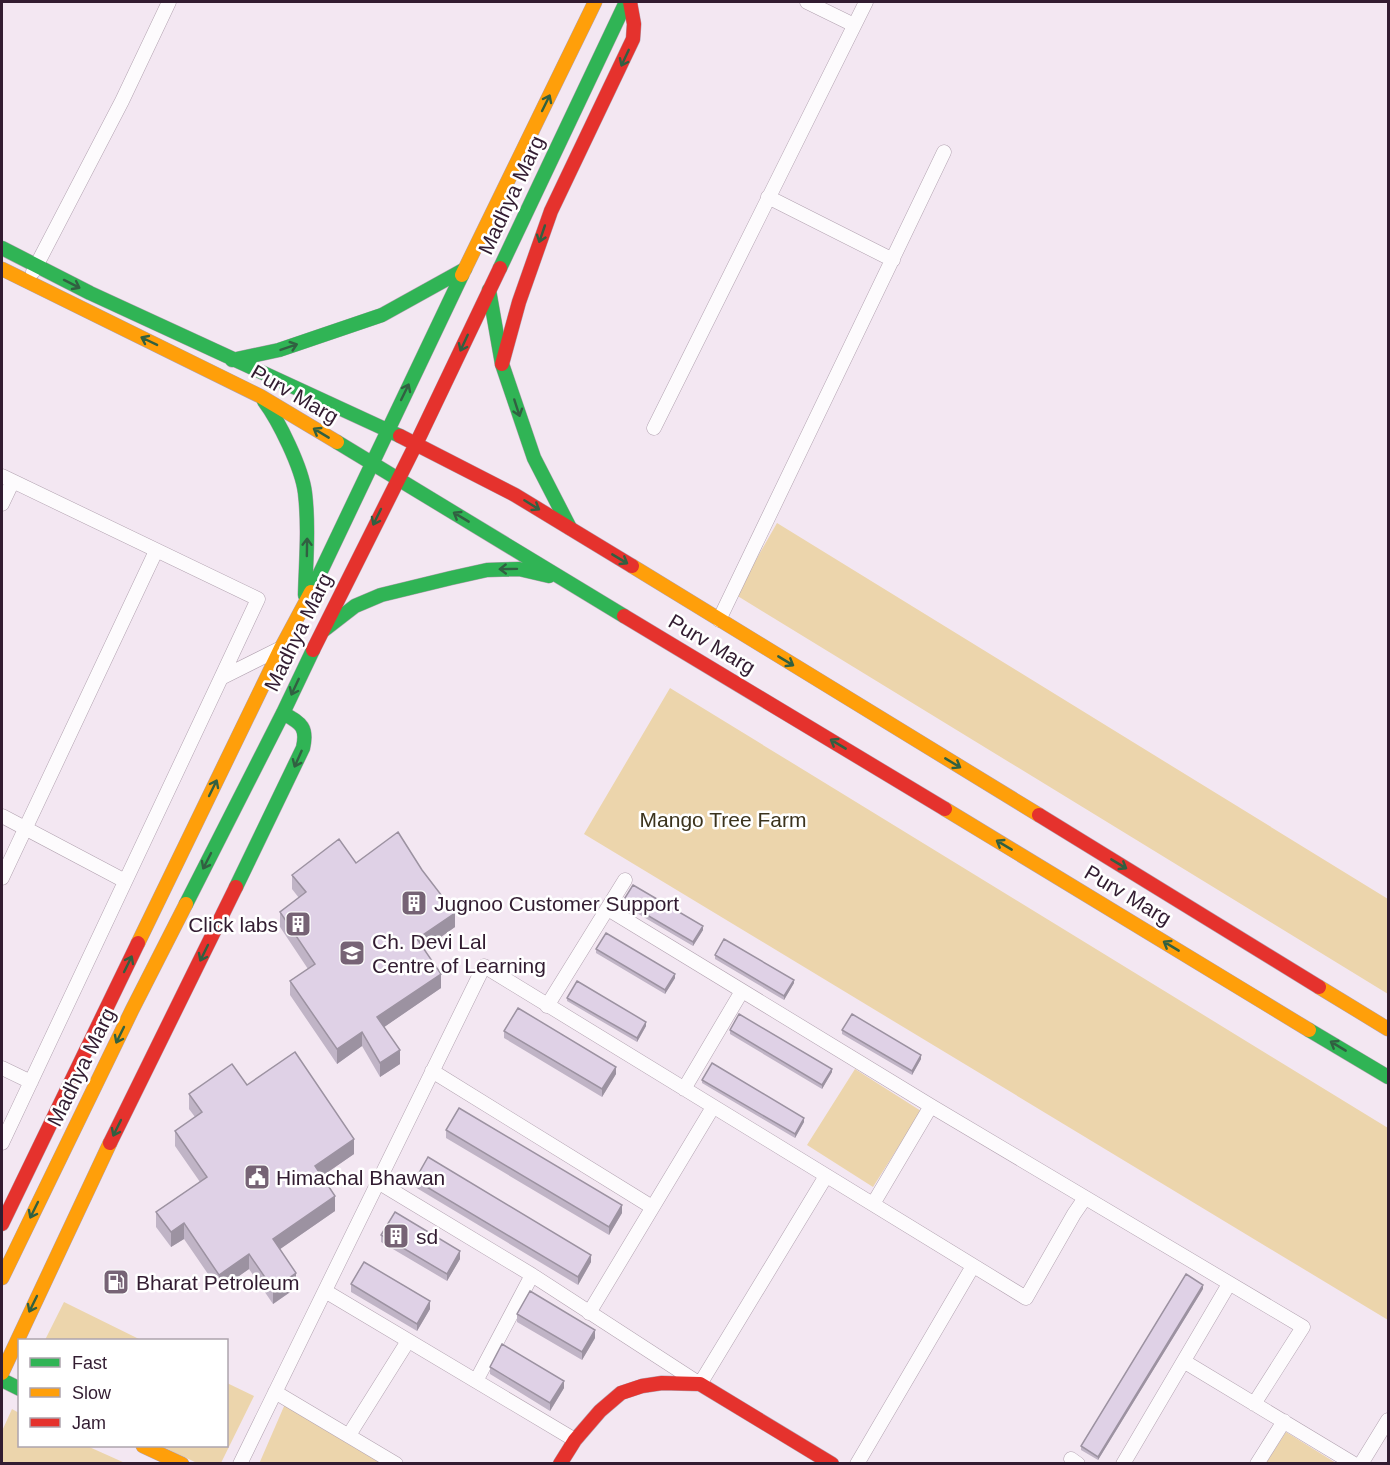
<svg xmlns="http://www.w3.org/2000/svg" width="1390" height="1465" font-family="Helvetica,sans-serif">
	<rect width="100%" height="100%" fill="#f3e7f2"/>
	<path fill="#ecd5ac" d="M777 523 1388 899V994L736 595Z
		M670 688 1388 1128V1320L584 834Z
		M855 1069 921 1111 873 1187 807 1145Z
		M64 1302 141 1340H45Z
		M227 1383 254 1396 221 1463H197L161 1446H226Z
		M285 1404 382 1464H259Z
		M12 1409 19 1413 20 1446H87L125 1463H2V1431Z
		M1286 1432 1336 1463H1266Z"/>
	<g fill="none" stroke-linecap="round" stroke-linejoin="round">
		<g stroke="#b2a2b0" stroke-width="15">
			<path id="street" d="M807 2 854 25
				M768 197 893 260
				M33 272 122 101 169 2
				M654 428 866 2
				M2 476 258 599 221 678
				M2 504 12 483
				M719 620 944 152
				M2 816 125 881
				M2 878 156 551
				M608 909 931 1106 1303 1327 1254 1404
				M547 1006 625 880
				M2 1068 31 1082
				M432 1071 652 1207
				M684 1089 742 991
				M2 1143 221 678 281 648
				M378 1182 532 1275 700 1384 826 1176
				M873 1204 931 1106
				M325 1291 575 1440
				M589 1313 713 1107
				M1185 1362 1354 1464
				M476 1381 532 1275
				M275 1392 396 1464
				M349 1435 408 1341
				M1071 1459 1078 1464
				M240 1464 484 966 1026 1298 1074 1214 1085 1198
				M857 1464 973 1266
				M1123 1464 1229 1284
				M1257 1464 1284 1421
				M1361 1464 1388 1420"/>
		</g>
		<g stroke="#b2a2b0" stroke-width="15">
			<path id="fast" d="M2 248 90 293 400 436
				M500 268 626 2
				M489 290 502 364 534 458 570 528
				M232 360 279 350 382 315 465 269
				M264 401C279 421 302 468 305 493 309 527 306 561 305 595
				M337 442 624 616
				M311 592 462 275
				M324 630 355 606 381 595 451 578 487 570 519 569 549 576
				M236 887 303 748C308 726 300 723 283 713
				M186 904 283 713 313 650
				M1309 1030 1388 1077
				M2 1380 20 1389"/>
		</g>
		<g stroke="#b2a2b0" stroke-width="15">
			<path id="slow" d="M2 269 260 396 337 442
				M462 275 595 2
				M632 566 1039 815
				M945 809 1309 1030
				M138 943 281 648 311 592
				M1319 987 1388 1029
				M2 1278 132 1010 186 904
				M2 1373 110 1143
				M143 1446 182 1464"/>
		</g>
		<g stroke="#b2a2b0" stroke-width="15">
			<path id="jam" d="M502 364 519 302 551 211 633 39 634 24 630 2
				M400 436 515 495 632 566
				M624 616 945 809
				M313 650 416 444 500 268
				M1039 815 1319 987
				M110 1143 236 887
				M2 1224 138 943
				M560 1464 575 1440 600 1411 621 1393 642 1386 662 1383 700 1384 832 1464"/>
		</g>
		<use href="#street" stroke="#fdfbfd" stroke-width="14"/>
		<use href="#fast" stroke="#30b455" stroke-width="14"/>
		<use href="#slow" stroke="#ff9f0a" stroke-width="14"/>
		<use href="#jam" stroke="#e5322d" stroke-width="14"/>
	</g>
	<path fill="#c0b4c6" d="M356 863 455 927 424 949 441 988 384 1027 400 1064 380 1077 362 1046 337 1064 290 995V981L308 969 280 927V912L299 898 292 889V875Z
		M623 901 703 930 693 946 623 905Z
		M596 949 675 978 665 994 596 953Z
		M715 955 794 983 784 1000 715 959Z
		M567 998 646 1026 637 1042 567 1001Z
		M730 1030 832 1072 822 1089 730 1034Z
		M842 1030 921 1059 912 1075 842 1034Z
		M504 1031 616 1074 602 1097 504 1038Z
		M702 1080 804 1122 795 1138 702 1083Z
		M247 1085 354 1154 322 1176 335 1211 280 1249 296 1288 273 1304 249 1269 219 1290 184 1239 171 1247 156 1227V1212L200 1182 175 1146V1131L195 1117 189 1109V1094Z
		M446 1130 622 1213 609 1235 446 1138Z
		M415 1180 591 1262 578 1285 415 1187Z
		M381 1235 460 1259 447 1281 381 1242Z
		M351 1284 430 1309 417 1331 351 1292Z
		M1203 1289 1098 1460 1081 1450V1446Z
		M517 1314 595 1338 582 1360 517 1322Z
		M490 1367 564 1388 550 1411 490 1374Z"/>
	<path fill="#9c92a1" d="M455 913V927L417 954V939Z
		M703 926V930L693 946V942Z
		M441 974V988L377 1032V1017Z
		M675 974V978L665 994V990Z
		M794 980V983L784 1000V996Z
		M646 1022V1026L637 1042V1038Z
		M362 1032V1046L337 1064V1049Z
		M400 1050V1064L380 1077V1063Z
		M921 1055V1059L912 1075V1071Z
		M616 1067V1074L602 1097V1089Z
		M832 1069V1072L822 1089V1085Z
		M804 1118V1122L795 1138V1134Z
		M354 1139V1154L315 1181V1166Z
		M335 1196V1211L273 1254V1239Z
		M622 1205V1213L609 1235V1227Z
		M184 1223V1239L171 1247V1232Z
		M460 1251V1259L447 1281V1274Z
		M249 1254V1269L219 1290V1275Z
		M591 1255V1262L578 1285V1277Z
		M296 1273V1288L273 1304V1289Z
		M1203 1285V1289L1098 1460V1457Z
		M430 1301V1309L417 1331V1324Z
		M595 1330V1338L582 1360V1352Z
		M564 1381V1388L550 1411V1403Z"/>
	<path fill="#dfd1e6" stroke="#9c92a1" stroke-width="1.5" d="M398 832 422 870 455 913 417 939 441 974 377 1017 400 1050 380 1063 362 1032 337 1049 290 981 315 964 280 912 306 892 292 875 339 839 356 863Z
		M633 885 703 926 693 942 623 901Z
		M606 933 675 974 665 990 596 949Z
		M724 939 794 980 784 996 715 955Z
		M577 981 646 1022 637 1038 567 998Z
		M518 1008 616 1067 602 1089 504 1031Z
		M739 1014 832 1069 822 1085 730 1030Z
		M852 1014 921 1055 912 1071 842 1030Z
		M295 1052 354 1139 315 1166 335 1196 273 1239 296 1273 273 1289 249 1254 219 1275 184 1223 171 1232 156 1212 207 1177 175 1131 202 1112 189 1094 232 1064 247 1085Z
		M712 1063 804 1118 795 1134 702 1080Z
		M459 1108 622 1205 609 1227 446 1130Z
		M428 1157 591 1255 578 1277 415 1180Z
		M395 1212 460 1251 447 1274 381 1235Z
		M364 1262 430 1301 417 1324 351 1284Z
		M1186 1274 1203 1285 1098 1457 1081 1446Z
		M530 1291 595 1330 582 1352 517 1314Z
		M502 1344 564 1381 550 1403 490 1367Z"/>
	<defs><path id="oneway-shaft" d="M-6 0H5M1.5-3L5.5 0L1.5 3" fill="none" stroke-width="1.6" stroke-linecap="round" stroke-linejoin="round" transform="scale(1.5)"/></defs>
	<g stroke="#316041">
		<use href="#oneway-shaft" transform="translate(625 58) rotate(115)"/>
		<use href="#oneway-shaft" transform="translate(546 103) rotate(-64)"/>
		<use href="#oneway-shaft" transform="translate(542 234) rotate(109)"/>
		<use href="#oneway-shaft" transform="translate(72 284) rotate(27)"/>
		<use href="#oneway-shaft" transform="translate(149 341) rotate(-154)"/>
		<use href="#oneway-shaft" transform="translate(464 343) rotate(115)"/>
		<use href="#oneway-shaft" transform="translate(289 347) rotate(-19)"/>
		<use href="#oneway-shaft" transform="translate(405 392) rotate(-64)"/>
		<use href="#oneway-shaft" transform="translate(517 408) rotate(72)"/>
		<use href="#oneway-shaft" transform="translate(321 433) rotate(-149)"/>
		<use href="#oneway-shaft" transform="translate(532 505) rotate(32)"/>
		<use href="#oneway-shaft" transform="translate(377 517) rotate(116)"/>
		<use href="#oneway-shaft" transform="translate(461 517) rotate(-149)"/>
		<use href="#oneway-shaft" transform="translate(307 547) rotate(-89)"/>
		<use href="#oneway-shaft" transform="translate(620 559) rotate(31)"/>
		<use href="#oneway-shaft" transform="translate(508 569) rotate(179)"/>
		<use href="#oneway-shaft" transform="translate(786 661) rotate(31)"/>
		<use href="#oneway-shaft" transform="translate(295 687) rotate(115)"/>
		<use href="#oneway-shaft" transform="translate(838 744) rotate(-149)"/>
		<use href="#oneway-shaft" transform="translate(298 759) rotate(114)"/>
		<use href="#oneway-shaft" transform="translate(953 763) rotate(31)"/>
		<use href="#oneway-shaft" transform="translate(213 788) rotate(-64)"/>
		<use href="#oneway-shaft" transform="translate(1004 845) rotate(-149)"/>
		<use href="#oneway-shaft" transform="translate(207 861) rotate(117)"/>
		<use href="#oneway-shaft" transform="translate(1119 864) rotate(31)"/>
		<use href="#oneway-shaft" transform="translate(1171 946) rotate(-149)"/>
		<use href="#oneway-shaft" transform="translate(204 953) rotate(116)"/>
		<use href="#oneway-shaft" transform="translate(128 964) rotate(-64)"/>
		<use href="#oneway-shaft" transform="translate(120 1035) rotate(116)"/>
		<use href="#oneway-shaft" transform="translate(1338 1046) rotate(-149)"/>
		<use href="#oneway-shaft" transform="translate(117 1128) rotate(116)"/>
		<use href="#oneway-shaft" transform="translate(34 1210) rotate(116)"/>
		<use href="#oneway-shaft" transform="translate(33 1304) rotate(116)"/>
	</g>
	<defs>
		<g id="building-square" transform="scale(1.35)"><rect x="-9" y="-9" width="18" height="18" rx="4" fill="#766375" stroke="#fff"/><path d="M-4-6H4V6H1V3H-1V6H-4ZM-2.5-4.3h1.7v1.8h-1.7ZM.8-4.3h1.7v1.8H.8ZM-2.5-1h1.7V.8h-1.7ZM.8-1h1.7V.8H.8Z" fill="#fff"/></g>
		<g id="university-square" transform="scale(1.35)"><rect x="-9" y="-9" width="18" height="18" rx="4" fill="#766375" stroke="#fff"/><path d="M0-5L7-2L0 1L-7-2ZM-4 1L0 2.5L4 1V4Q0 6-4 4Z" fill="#fff"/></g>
		<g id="civic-square" transform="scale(1.35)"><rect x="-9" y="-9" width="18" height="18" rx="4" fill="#766375" stroke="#fff"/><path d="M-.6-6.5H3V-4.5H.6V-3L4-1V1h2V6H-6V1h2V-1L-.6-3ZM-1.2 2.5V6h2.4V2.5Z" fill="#fff"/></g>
		<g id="fuel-square" transform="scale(1.35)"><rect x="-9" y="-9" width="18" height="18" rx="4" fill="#766375" stroke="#fff"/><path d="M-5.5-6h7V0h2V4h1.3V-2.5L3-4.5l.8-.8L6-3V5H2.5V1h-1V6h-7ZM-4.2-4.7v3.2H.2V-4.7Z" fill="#fff"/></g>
	</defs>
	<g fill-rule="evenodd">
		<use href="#building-square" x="414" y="903"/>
		<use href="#building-square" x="298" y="924"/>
		<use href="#university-square" x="352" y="953"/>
		<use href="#civic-square" x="257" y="1177"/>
		<use href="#building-square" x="396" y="1236"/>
		<use href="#fuel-square" x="116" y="1282"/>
	</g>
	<g text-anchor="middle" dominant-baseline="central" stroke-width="5" stroke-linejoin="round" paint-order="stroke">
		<g font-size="21" fill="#321c31" stroke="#fff">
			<text transform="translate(511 195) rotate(-65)">Madhya Marg</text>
			<text transform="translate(295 394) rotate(30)">Purv Marg</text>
			<text transform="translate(298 632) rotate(-64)">Madhya Marg</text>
			<text transform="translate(712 644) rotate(31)">Purv Marg</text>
			<text transform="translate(1128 895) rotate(31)">Purv Marg</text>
			<text transform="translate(81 1067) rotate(-64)">Madhya Marg</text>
		</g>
		<g font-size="21" fill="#3b331d" stroke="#fff">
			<text x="723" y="819">Mango Tree Farm</text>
		</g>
		<g font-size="21" fill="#321c31" stroke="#fff" text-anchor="start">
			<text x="434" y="903">Jugnoo Customer Support</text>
			<text x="278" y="924" text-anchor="end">Click labs</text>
			<text x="372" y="941">Ch. Devi Lal<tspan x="372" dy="24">Centre of Learning</tspan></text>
			<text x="276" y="1177">Himachal Bhawan</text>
			<text x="416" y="1236">sd</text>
			<text x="136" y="1282">Bharat Petroleum</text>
		</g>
	</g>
	<rect width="1390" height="1465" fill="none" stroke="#321c31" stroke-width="6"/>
	<rect x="18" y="1339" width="210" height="108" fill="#ffffff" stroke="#ada4ad" stroke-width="1.5"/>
	<rect x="30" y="1358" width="30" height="9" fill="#30b455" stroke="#ada4ad" stroke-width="1.5"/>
	<text x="72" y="1369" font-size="18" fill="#321c31">Fast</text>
	<rect x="30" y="1388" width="30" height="9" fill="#ff9f0a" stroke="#ada4ad" stroke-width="1.5"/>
	<text x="72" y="1399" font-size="18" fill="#321c31">Slow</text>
	<rect x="30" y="1418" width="30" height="9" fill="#e5322d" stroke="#ada4ad" stroke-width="1.5"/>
	<text x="72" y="1429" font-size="18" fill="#321c31">Jam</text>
</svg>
